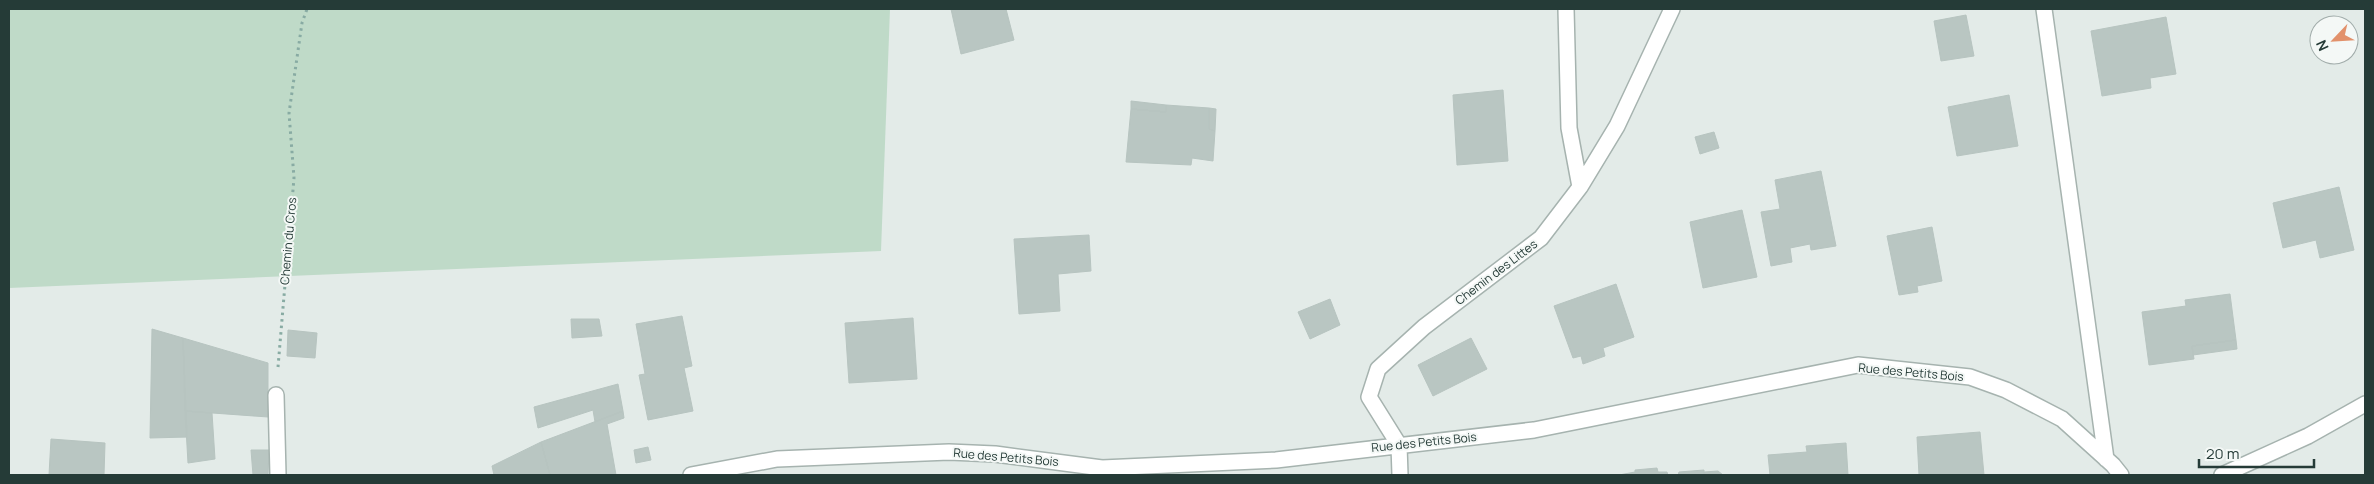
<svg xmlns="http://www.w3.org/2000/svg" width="2374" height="484" font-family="Manrope,sans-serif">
	<rect width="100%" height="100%" fill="#e3ebe8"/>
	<path fill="#bfdac8" d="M9 9H890L881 251 9 288Z"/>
	<path fill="#b9c6c2" stroke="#b7c4c0" d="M951 9H1006L1014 40 961 54Z
		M1966 15 1974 56 1941 61 1934 21Z
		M2166 17 2176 74 2150 78 2151 88 2102 96 2091 31Z
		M1503 90 1508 161 1457 165 1453 95Z
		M2009 95 2018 146 1957 156 1948 107Z
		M1131 101 1166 105V112L1131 109Z
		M1166 105 1209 108V129L1215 131 1213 161 1192 158 1191 165 1126 162 1131 109 1166 112Z
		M1209 108 1216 109 1215 131 1209 129Z
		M1714 132 1719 148 1700 154 1695 137Z
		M1821 171 1836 246 1811 250 1810 244 1790 248 1792 262 1771 266 1761 212 1780 209 1775 180Z
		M2339 187 2354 250 2320 258 2316 240 2283 248 2273 203Z
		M1742 210 1757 277 1703 288 1690 222Z
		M1932 227 1942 281 1917 286 1918 292 1899 295 1887 236Z
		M1089 235 1091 271 1058 274 1060 311 1019 314 1014 239Z
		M1616 284 1634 337 1603 348 1605 356 1583 364 1581 356 1573 358 1554 306Z
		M2230 294 2236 340 2192 346 2194 359 2149 365 2142 312 2186 306 2185 300Z
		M1330 299 1340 325 1310 339 1298 312Z
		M682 316 692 366 684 368 693 411 648 420 639 375 645 374 636 324Z
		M913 318 917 379 849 383 845 323Z
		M571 319H599L602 336 572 338Z
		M152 329 183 338 187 437 150 438Z
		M288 330 317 333 315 358 287 356Z
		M183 338 268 363V417L185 411Z
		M1471 338 1487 369 1433 396 1418 365Z
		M2236 340 2237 349 2193 355 2192 346Z
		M618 384 623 411 595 422 593 410 538 428 534 407Z
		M185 411 212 413 215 459 188 463Z
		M623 411 624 418 607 424 616 475H550L541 442Z
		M1980 432 1984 475H1919L1917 437Z
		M51 439 105 443 104 475H49Z
		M541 442 550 475H494L492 466Z
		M1846 443 1848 475H1770L1768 455 1807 452 1806 446Z
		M648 447 651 460 636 463 634 450Z
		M251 450H269L268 475H253Z
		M1657 468 1658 472H1667L1668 475H1619L1635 472V470Z
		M1704 470V475H1678L1679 472Z
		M1718 471 1723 475H1704V472Z"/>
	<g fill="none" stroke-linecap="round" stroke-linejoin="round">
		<g stroke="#a6b3af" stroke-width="18">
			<path id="street" d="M2044 9 2106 459
				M1580 187 1617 126 1672 9
				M276 395 278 475
				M691 475 777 459 949 452 995 454 1102 468 1276 460 1534 430 1858 365 1970 377 2006 390 2062 419 2113 465 2121 475
				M1400 475 1399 445 1369 397 1378 369 1424 327 1541 238 1580 187 1569 128 1566 9
				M2222 475 2308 436 2365 404"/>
		</g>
		<path stroke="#88aba3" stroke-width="3" stroke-dasharray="2.5 4" stroke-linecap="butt" d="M278 367 294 178 289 113 302 23 307 9"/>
		<use href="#street" stroke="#fff" stroke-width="15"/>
	</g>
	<g text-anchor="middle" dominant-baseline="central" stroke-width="4" stroke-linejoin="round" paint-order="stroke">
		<g font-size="12" fill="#253b37" stroke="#f4f8f6">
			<text transform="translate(288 241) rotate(-85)">Chemin du Cros</text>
			<text transform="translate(1496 272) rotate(-37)">Chemin des Littes</text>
			<text transform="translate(1911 372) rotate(5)">Rue des Petits Bois</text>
			<text transform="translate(1424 442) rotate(-6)">Rue des Petits Bois</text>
			<text transform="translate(1006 457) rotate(5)">Rue des Petits Bois</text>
		</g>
	</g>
	<rect width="2374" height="484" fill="none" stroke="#253b37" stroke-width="20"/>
	<g transform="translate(2334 40) rotate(245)"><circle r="24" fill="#f4f8f6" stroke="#a1acaa"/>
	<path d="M0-4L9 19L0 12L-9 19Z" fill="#e2916b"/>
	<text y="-8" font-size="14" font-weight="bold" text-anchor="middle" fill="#253b37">N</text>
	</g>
	<path d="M2199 459v8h115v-8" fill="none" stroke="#253b37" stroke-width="2.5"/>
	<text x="2206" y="459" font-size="15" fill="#253b37" stroke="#f4f8f6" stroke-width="4" paint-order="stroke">20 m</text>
</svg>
